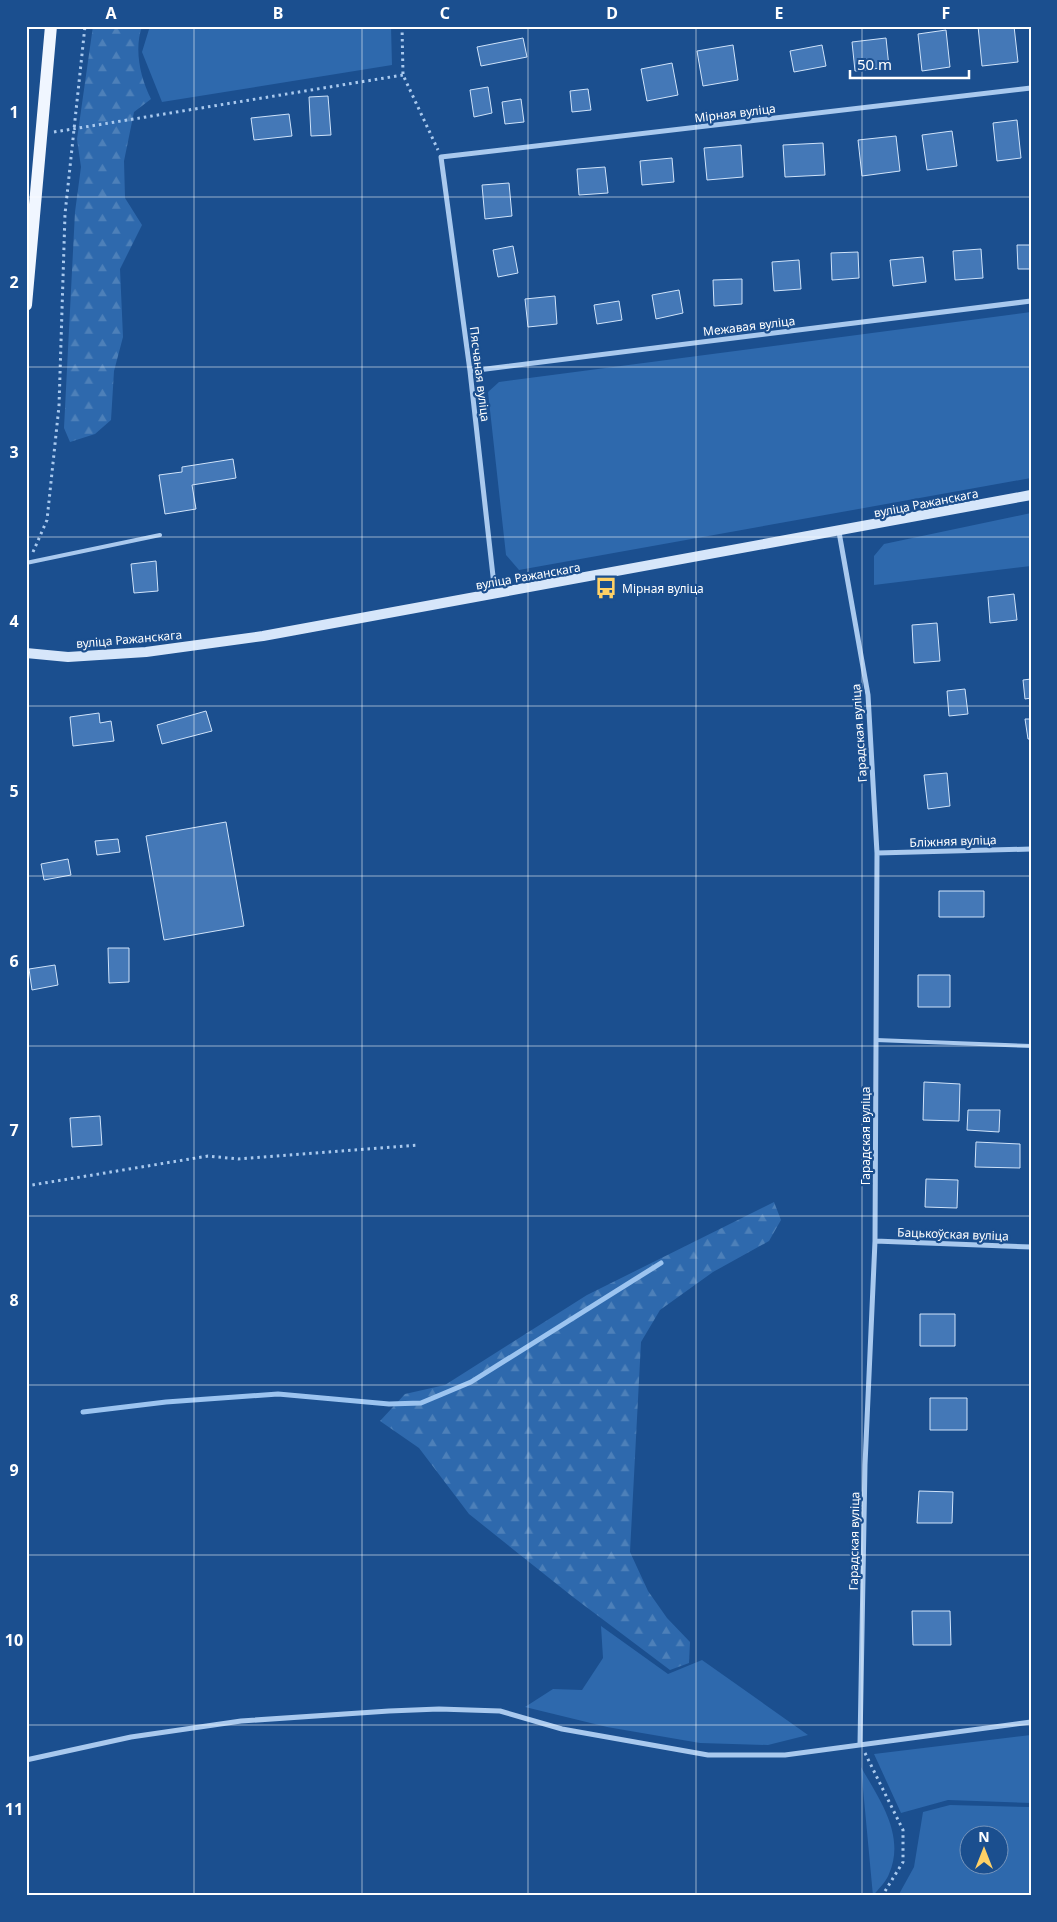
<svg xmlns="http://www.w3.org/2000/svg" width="1057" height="1922" font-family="'Noto Sans',sans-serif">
	<defs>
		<pattern id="forest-firs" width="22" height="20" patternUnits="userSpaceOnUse" patternTransform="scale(1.25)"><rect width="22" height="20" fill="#2e69ad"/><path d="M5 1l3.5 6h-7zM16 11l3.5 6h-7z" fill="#4d80b9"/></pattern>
	</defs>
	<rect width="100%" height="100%" fill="#1b4f8f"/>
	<path fill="#2e69ad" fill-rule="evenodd" d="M150 26H391L392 65 162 102 142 52Z
		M1031 312V478L519 570 506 555 488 392 499 382Z
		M1031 513V566L874 585V556L884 544Z
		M601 1626 668 1674 702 1660 808 1735 768 1745 700 1743 607 1727 525 1707 553 1689 582 1690 603 1658Z
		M1031 1735V1803L948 1800 901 1813 874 1754Z
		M861 1767C879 1799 906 1835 889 1874 886 1882 878 1889 873 1896Z
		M950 1805 1031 1807V1896H898L914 1867 923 1812ZM1000 1834V1864H970V1834Z"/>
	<path fill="url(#forest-firs)" d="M93 26H142C134 50 140 77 151 99L134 112 124 161 125 198 142 225 120 269 123 337 114 371 111 420 95 434 70 442 64 428 75 212 81 167 77 139Z
		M774 1202 781 1220 769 1241 713 1272 660 1310 641 1342 630 1552 648 1591 667 1618 690 1642 689 1663 670 1670 573 1597 469 1514 419 1448 380 1421 405 1394 445 1385 587 1295Z"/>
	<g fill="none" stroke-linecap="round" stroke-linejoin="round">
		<path stroke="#9cc4f0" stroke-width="5" d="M83 1412 166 1402 278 1394 389 1404 421 1403 471 1382 661 1263"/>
	</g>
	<path fill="#4478b7" stroke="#cfe3fa" d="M978 26H1014L1018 62 982 66Z
		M946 30 950 67 922 71 918 34Z
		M523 38 527 57 481 66 477 47Z
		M886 38 889 67 855 71 852 42Z
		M733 45 738 80 703 86 697 51Z
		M822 45 826 66 794 72 790 51Z
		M672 63 678 95 647 101 641 69Z
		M488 87 492 113 474 117 470 90Z
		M588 89 591 110 572 112 570 91Z
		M328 96 331 135 311 136 309 97Z
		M521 99 524 122 505 124 502 102Z
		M289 114 292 136 254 140 251 118Z
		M1017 120 1021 158 997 161 993 123Z
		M952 131 957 166 927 170 922 135Z
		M896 136 900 171 862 176 858 140Z
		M823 143 825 175 785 177 783 145Z
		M741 145 743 177 707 180 704 148Z
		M672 158 674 182 642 185 640 161Z
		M605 167 608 193 579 195 577 169Z
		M509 183 512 216 485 219 482 185Z
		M1017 245H1031V269H1018Z
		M513 246 518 273 498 277 493 250Z
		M981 249 983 278 955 280 953 251Z
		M858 252 859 278 832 280 831 253Z
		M923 257 926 282 893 286 890 260Z
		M799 260 801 289 774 291 772 262Z
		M742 279V304L714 306 713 280Z
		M679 290 683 313 656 319 652 295Z
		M555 296 557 324 528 327 525 299Z
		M619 301 622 320 597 324 594 305Z
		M233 459 236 478 192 485 196 509 165 514 159 475 182 472V467Z
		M156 561 158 591 134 593 131 564Z
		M1014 594 1017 620 990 623 988 597Z
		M937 623 940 661 914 663 912 625Z
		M1031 679V698L1025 699 1023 680Z
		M965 689 968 714 949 716 947 691Z
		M206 711 212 731 162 744 157 725Z
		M99 713 100 723 111 721 114 741 73 746 70 717Z
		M1025 719H1031V739H1028Z
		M947 773 950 806 928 809 924 775Z
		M226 822 244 926 164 940 146 836Z
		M118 839 120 852 97 855 95 841Z
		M68 859 71 875 44 880 41 864Z
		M939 891H984V917H939Z
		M108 948H129V982L109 983Z
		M55 965 58 985 32 990 29 969Z
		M918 975H950V1007H918Z
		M924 1082 960 1084 959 1121 923 1120Z
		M968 1110H1000L999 1132 967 1130Z
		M100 1116 102 1145 72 1147 70 1118Z
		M976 1142 1020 1144V1168L975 1167Z
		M926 1179 958 1180 957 1208 925 1207Z
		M920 1314H955V1346H920Z
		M930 1398H967V1430H930Z
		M919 1491 953 1492 952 1523H917Z
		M912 1611H950L951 1645H913Z"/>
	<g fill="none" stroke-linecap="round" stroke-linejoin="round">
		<path stroke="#a9c9ee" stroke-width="3" stroke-dasharray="2.5 4" stroke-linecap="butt" d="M402 26 403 75 438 150
			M54 132 403 75
			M33 552 47 520 59 406 65 214 85 26
			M26 1186 208 1156 238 1159 419 1145
			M865 1753 903 1830V1862L882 1896"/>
		<path stroke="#a9c9ee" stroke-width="4" d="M26 563 160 535
			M876 1040 1031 1046"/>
		<path stroke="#a9c9ee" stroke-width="5" d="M470 371 1031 301
			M839 532 868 695 877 853 875 1241 865 1465 860 1744
			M495 594 470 371 441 157 1031 88
			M877 853 1031 849
			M875 1241 1031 1247
			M26 1760 131 1737 241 1721 389 1711 439 1709 500 1711 562 1729 708 1755H785L1031 1722"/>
		<path stroke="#d6e6fa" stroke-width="10" d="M26 653 68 657 146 652 263 636 1031 495"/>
		<path stroke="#f0f6ff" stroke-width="12" d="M26 305 51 26"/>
	</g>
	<path fill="none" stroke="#fff" stroke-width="1" stroke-opacity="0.55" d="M194 26V1896M362 26V1896M528 26V1896M696 26V1896M862 26V1896M26 197H1031M26 367H1031M26 537H1031M26 706H1031M26 876H1031M26 1046H1031M26 1216H1031M26 1385H1031M26 1555H1031M26 1725H1031"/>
	<defs>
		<g id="bus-bare" transform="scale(1.725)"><path d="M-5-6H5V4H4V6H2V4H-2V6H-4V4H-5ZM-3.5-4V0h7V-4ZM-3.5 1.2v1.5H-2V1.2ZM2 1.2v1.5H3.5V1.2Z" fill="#ffd166" stroke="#1b4f8f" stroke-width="2.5" paint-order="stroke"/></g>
	</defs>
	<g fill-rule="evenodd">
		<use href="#bus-bare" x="606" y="588"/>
	</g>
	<g text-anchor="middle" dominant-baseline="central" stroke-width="4.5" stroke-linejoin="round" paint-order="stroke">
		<g font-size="12" fill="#fff" stroke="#1b4f8f">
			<text transform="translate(735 113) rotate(-7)">Мірная вуліца</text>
			<text transform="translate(749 326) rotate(-7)">Межавая вуліца</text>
			<text transform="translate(480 374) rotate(83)">Пясчаная вуліца</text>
			<text transform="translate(926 503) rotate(-11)">вуліца Ражанскага</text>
			<text transform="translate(528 576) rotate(-10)">вуліца Ражанскага</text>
			<text transform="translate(129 639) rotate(-5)">вуліца Ражанскага</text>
			<text transform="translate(859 733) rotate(-94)">Гарадская вуліца</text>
			<text transform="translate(953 841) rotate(-2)">Бліжняя вуліца</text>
			<text transform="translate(865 1136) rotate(-90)">Гарадская вуліца</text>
			<text transform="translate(953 1234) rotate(2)">Бацькоўская вуліца</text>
			<text transform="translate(854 1541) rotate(-89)">Гарадская вуліца</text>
		</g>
		<g font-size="12" fill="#fff" stroke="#1b4f8f" text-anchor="start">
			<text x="622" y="588">Мірная вуліца</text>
		</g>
	</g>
	<rect width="1057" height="1922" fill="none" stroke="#1b4f8f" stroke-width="55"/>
	<g transform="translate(984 1850)"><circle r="24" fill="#1b4f8f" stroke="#7695bc"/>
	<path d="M0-4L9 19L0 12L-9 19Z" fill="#ffd166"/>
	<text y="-8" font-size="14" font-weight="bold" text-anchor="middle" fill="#ffffff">N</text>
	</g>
	<path d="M850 70v8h119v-8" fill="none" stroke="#ffffff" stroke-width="2.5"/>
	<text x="857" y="70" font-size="15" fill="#ffffff" stroke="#1b4f8f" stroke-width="4" paint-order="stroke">50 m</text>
	<rect x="28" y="28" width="1002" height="1866" fill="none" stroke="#fff" stroke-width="2"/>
	<g font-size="16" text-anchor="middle" font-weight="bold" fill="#fff">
		<text x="111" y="19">A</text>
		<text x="278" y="19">B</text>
		<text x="445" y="19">C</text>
		<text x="612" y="19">D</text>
		<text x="779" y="19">E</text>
		<text x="946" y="19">F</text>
		<text x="14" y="118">1</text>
		<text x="14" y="288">2</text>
		<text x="14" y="458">3</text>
		<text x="14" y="627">4</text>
		<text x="14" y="797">5</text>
		<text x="14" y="967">6</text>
		<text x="14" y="1136">7</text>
		<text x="14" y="1306">8</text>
		<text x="14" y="1476">9</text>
		<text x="14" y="1646">10</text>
		<text x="14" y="1815">11</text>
	</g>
</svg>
